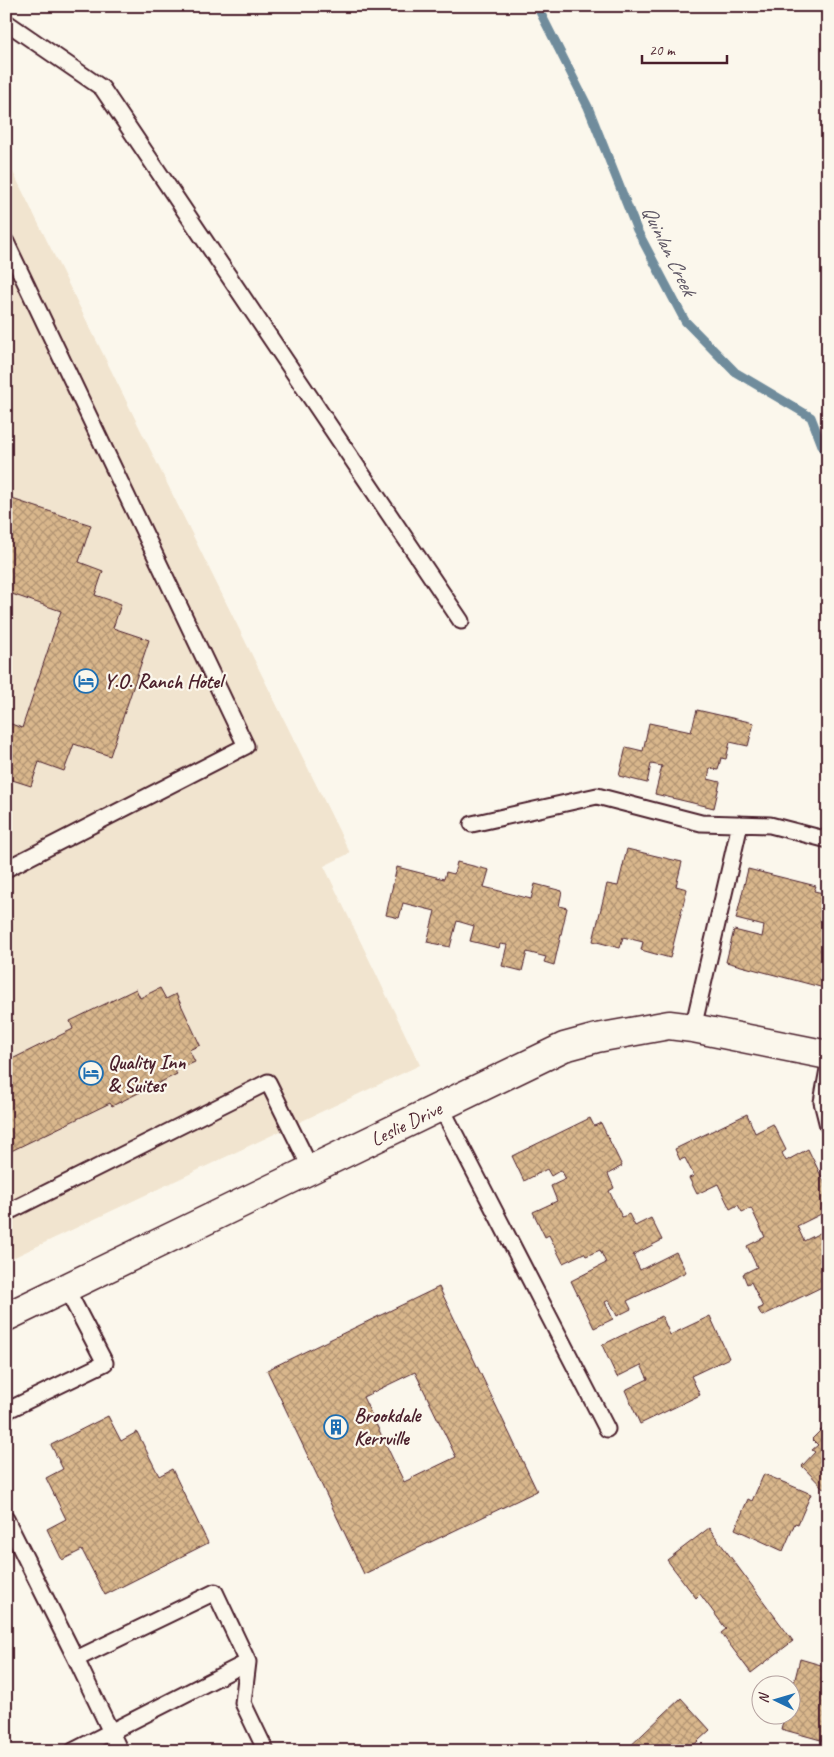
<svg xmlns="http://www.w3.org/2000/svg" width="834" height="1757" font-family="Caveat,sans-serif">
	<defs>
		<pattern id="building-cross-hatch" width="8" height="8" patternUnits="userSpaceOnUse" patternTransform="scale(1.25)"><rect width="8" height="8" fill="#d9b78c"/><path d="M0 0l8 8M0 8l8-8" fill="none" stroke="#b29473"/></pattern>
	</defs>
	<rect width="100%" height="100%" fill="#fbf7ec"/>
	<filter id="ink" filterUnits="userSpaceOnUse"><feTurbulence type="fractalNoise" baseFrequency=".02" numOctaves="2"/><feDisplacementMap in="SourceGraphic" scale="10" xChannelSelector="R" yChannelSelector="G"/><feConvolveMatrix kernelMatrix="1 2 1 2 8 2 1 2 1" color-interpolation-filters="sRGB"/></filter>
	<g filter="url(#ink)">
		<path fill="#f1e4cf" d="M6 158 350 853 324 866 420 1065 6 1261Z"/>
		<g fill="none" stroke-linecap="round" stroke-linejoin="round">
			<path stroke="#6f8c9c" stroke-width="9" d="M537 6 588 107 637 230 685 321 735 372 811 417 828 461"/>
		</g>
		<path fill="url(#building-cross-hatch)" stroke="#4a1f2b" fill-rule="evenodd" d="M6 497 91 525 79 562 103 571 95 595 121 604 113 628 149 640 110 756 74 744 64 771 39 762 31 786 6 778V722L22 728 61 611 6 592Z
			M697 710 754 723 748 746 730 742 726 759 721 758 718 770 710 768 708 779 720 782 714 808 655 794 662 766 651 764 647 783 619 776 626 747 643 751 649 723 691 732Z
			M627 849 682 862 676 886 687 889 670 958 641 950 643 942 623 937 620 948 593 941 607 884 618 886Z
			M457 862 489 870 484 887 531 899 535 884 562 891 559 906 567 908 554 965 544 962 546 957 527 952 522 971 502 966 507 945 500 944 499 948 470 941 474 926 457 921 450 947 427 942 435 911 403 903 399 918 386 915 397 867 444 879 446 872 454 874Z
			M748 869 816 886 814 891 828 894V989L726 962 734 930 762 937 764 926 736 919Z
			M160 988 166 999 176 994 200 1045 189 1050 195 1062 175 1071 177 1074 112 1106 110 1103 9 1152 11 1156 6 1158V1062L73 1029 70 1021 136 989 140 998Z
			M747 1114 755 1133 773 1124 786 1150 782 1153 786 1161 808 1149 828 1190V1203L822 1205 825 1212 797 1226 804 1241 828 1229V1261L824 1263 828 1271V1284L762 1316 758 1309 763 1307 751 1282 747 1284 743 1274 757 1267 747 1246 765 1237 751 1208 742 1212 738 1205 730 1209 718 1184 697 1194 689 1178 694 1176 685 1158 680 1160 675 1149Z
			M590 1118 594 1126 601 1123 622 1166 608 1174 614 1188 609 1191 622 1217 629 1214 635 1226 651 1218 662 1240 633 1255 640 1270 676 1252 686 1272 627 1301 631 1309 617 1316 609 1300 605 1302 613 1319 594 1328 571 1281 606 1263 600 1250 586 1256 584 1253 563 1263 549 1235 545 1237 533 1212 557 1201 551 1186 566 1179 561 1170 551 1176 547 1169 524 1181 512 1156Z
			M439 1287 537 1491 364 1574 267 1370ZM415 1372 456 1457 404 1482 363 1397Z
			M662 1316 670 1335 710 1316 729 1358 691 1376 700 1395 640 1424 625 1390 648 1379 641 1365 617 1377 602 1345Z
			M108 1416 121 1441 137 1432 159 1476 172 1469 208 1543 105 1595 82 1550 62 1560 47 1529 66 1519 46 1478 63 1469 51 1445Z
			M827 1424H828V1493L802 1466 815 1452 812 1450 818 1445 812 1439Z
			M764 1474 811 1494 798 1524 795 1523 783 1551 735 1529 748 1499 752 1501Z
			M709 1528 793 1641 751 1673 721 1633 726 1629 700 1594 696 1598 667 1560Z
			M800 1659 828 1667V1742L781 1729 785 1714H792V1691Z
			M681 1698 710 1730 687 1751H625Z"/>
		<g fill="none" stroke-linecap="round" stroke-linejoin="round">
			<g stroke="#4a1f2b" stroke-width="19">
				<path id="service" d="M6 22 102 88 461 621
					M6 242 246 746 6 869
					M472 824 597 796 701 823 770 825 828 840
					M693 1028 740 824
					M828 1069 822 1102 828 1126
					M441 1107 607 1429
					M6 1213 268 1082 311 1169
					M6 1411 105 1363 66 1288
					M6 1519 76 1659
					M73 1751 248 1662
					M120 1751 76 1659 215 1592 248 1662 243 1703 266 1751"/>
			</g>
			<g stroke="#4a1f2b" stroke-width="31">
				<path id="minor" d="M6 1317 564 1047 597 1038 669 1025 693 1028 828 1055"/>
			</g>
			<use href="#service" stroke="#fbf7ec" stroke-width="15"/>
			<use href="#minor" stroke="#fbf7ec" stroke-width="28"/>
		</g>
	</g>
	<defs>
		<g id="hotel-ring" transform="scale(1.25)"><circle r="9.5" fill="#fbf7ec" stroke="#1f6fb2" stroke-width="1.5"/><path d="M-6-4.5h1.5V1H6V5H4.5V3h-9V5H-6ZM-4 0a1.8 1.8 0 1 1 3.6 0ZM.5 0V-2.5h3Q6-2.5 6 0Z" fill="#1f6fb2"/></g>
		<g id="building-ring" transform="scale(1.25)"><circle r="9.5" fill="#fbf7ec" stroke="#1f6fb2" stroke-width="1.5"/><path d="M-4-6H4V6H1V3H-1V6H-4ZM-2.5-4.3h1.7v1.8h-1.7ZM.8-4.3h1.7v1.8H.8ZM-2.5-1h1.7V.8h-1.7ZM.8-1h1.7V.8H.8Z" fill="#1f6fb2"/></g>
	</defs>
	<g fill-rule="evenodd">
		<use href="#hotel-ring" x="86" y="681"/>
		<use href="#hotel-ring" x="91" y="1073"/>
		<use href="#building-ring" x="336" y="1427"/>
	</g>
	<g text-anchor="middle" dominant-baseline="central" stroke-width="4.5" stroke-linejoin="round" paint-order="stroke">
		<g font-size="20" font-weight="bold" fill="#4a1f2b" stroke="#fbf7ec" text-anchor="start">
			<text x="104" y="681">Y.O. Ranch Hotel</text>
			<text x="108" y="1062">Quality Inn<tspan x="108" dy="23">&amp; Suites</tspan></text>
			<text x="354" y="1415">Brookdale<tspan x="354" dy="23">Kerrville</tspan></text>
		</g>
		<g font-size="20" fill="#4a1f2b" stroke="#fbf7ec">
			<text transform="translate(406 1124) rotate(-26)">Leslie Drive</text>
		</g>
		<g font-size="21" font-style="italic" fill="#5d5563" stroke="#fbf7ec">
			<text transform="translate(669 250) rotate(64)">Quinlan Creek</text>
		</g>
	</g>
	<rect width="834" height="1757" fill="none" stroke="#fbf7ec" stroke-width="25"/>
	<rect x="12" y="12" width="809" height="1732" fill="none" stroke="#4a1f2b" stroke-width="2" filter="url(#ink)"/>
	<g transform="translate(776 1700) rotate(275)"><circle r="24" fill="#fbf7ec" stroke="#b4a19f"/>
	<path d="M0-4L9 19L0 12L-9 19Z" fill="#1f6fb2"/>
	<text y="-8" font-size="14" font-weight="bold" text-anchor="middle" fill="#4a1f2b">N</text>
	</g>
	<path d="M642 55v8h85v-8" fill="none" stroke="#4a1f2b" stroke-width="2.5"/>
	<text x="649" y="55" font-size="15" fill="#4a1f2b" stroke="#fbf7ec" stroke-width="4" paint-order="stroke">20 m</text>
</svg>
